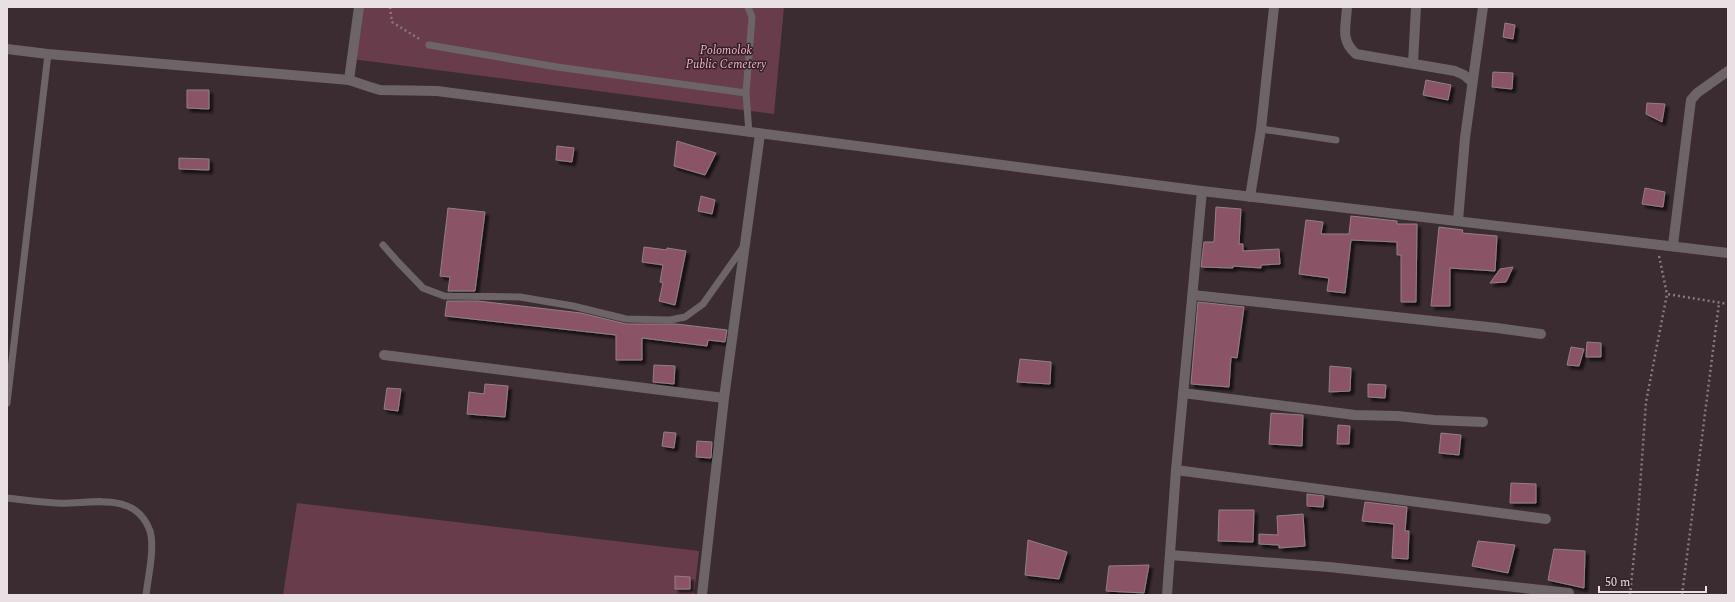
<svg xmlns="http://www.w3.org/2000/svg" width="1735" height="602" font-family="Spectral,serif">
	<defs>
		<filter id="shadow"><feDropShadow dx="3.5" dy="3.5" stdDeviation="1" flood-color="#0009"/></filter>
	</defs>
	<rect width="100%" height="100%" fill="#3a2c30"/>
	<path fill="#693c4c" d="M360 7H784L774 114 352 59Z
		M297 503 699 551 694 595H283Z"/>
	<path fill="#8b5266" stroke="#928086" filter="url(#shadow)" d="M1505 23 1515 25 1513 39 1503 37Z
		M1493 72 1513 73 1512 89 1492 87Z
		M1426 80 1451 85 1448 100 1423 95Z
		M187 90H209V109L187 108Z
		M1647 103 1665 104 1662 122 1646 114Z
		M677 141 716 153 705 175 674 166Z
		M557 146 574 148 572 162 556 160Z
		M179 158 209 159V170L179 169Z
		M1645 188 1665 192 1663 207 1642 204Z
		M701 196 715 200 712 214 698 211Z
		M1216 207 1241 209 1239 244H1243V251L1279 249 1280 264 1261 265V268L1233 266V268L1201 267 1204 242H1214Z
		M448 208 485 212 475 291H448L450 277 440 276Z
		M1351 216 1397 221V224H1417L1416 302H1401V255H1397V242L1351 240 1345 293 1327 291 1329 278 1299 274 1306 220 1323 222 1321 234H1349Z
		M1439 227 1463 230 1462 233 1497 236 1495 271 1450 268V306H1431Z
		M644 247 667 250V248L686 251 675 305 659 301 663 283 660 282 663 265 642 262Z
		M1513 267 1506 282 1490 283 1500 269Z
		M447 301H478L581 313 626 324H676L727 330 725 342 708 340 707 346 642 338V360H616V335L445 316Z
		M1198 302 1244 307 1237 358 1231 357 1229 387 1191 384Z
		M1587 342 1601 343V357H1586Z
		M1571 347 1584 349 1579 366 1567 365Z
		M1020 359 1051 362 1050 384 1017 382Z
		M654 365 675 366 674 384 653 382Z
		M1330 366 1351 368 1350 391 1329 392Z
		M485 384 508 386 505 417 467 414 469 392 484 394Z
		M1368 384 1386 385 1385 398 1368 397Z
		M387 388 401 389 398 411 384 409Z
		M1271 413 1303 415 1302 446 1269 444Z
		M1338 425 1350 426 1349 444H1337Z
		M664 432 676 433 674 448 662 446Z
		M1441 433 1461 435 1459 455 1439 453Z
		M697 441 712 442 711 458 696 457Z
		M1511 483 1536 484V503H1510Z
		M1307 494 1324 496 1323 507 1307 506Z
		M1365 502 1407 507 1405 531H1409L1408 559 1392 558 1394 524 1362 521Z
		M1219 510H1254L1253 542 1218 541Z
		M1303 514 1305 546 1279 548V545L1259 544V534L1278 535 1277 516Z
		M1028 540 1067 552 1059 579 1025 575Z
		M1478 541 1515 545 1508 573 1472 566Z
		M1554 549 1585 551 1584 588 1548 580Z
		M1149 565 1144 593 1106 591 1109 566Z
		M675 576 690 577V589H675Z"/>
	<g fill="none" stroke-linecap="round" stroke-linejoin="round">
		<path stroke="#867a7d" stroke-width="2.5" stroke-dasharray="2 3" stroke-linecap="butt" d="M390 7 392 22 421 40
			M1659 256 1667 294 1728 304
			M1630 595 1638 516 1646 402 1667 294
			M1682 595 1719 303"/>
		<path stroke="#6c6466" stroke-width="7" d="M429 45 557 67 746 93 752 17 748 7
			M746 93 749 133
			M1261 129 1336 140
			M383 245 398 262 423 288 444 296 520 297 573 306 626 319 670 320 685 317 703 304 744 246
			M7 403 48 54
			M7 498C23 500 40 502 56 503 89 505 135 489 150 531 155 548 148 577 146 595"/>
		<path stroke="#6c6466" stroke-width="10" d="M1347 7C1346 27 1340 40 1356 54L1455 71 1464 75 1472 82
			M1413 63 1416 7
			M349 80 359 7
			M1250 197 1261 129 1274 7
			M1458 220 1465 138 1483 7
			M1673 245 1691 100 1697 93 1728 71
			M1193 295 1497 328 1541 334
			M384 355 724 398
			M1183 393 1355 415 1398 416 1434 420 1483 422
			M1176 470 1546 519
			M1170 555 1329 567 1569 593
			M702 595 724 398 760 134"/>
		<path stroke="#6c6466" stroke-width="10" d="M7 49 48 54 349 80 370 87 380 90 437 91 1202 191 1728 253
			M1167 595 1176 470 1202 191"/>
	</g>
	<g text-anchor="middle" dominant-baseline="central" stroke-width="3" stroke-linejoin="round" paint-order="stroke">
		<g font-size="12" font-style="italic" fill="#f7b0c8" stroke="#302227">
			<text x="726" y="50">Polomolok<tspan x="726" dy="14">Public Cemetery</tspan></text>
		</g>
	</g>
	<rect width="1735" height="602" fill="none" stroke="#e9e0e3" stroke-width="16"/>
	<path d="M1599 586v6h107v-6" fill="none" stroke="#e9e0e3" stroke-width="2"/>
	<text x="1605" y="586" font-size="12" fill="#e9e0e3" stroke="#302227" stroke-width="3" paint-order="stroke">50 m</text>
</svg>
